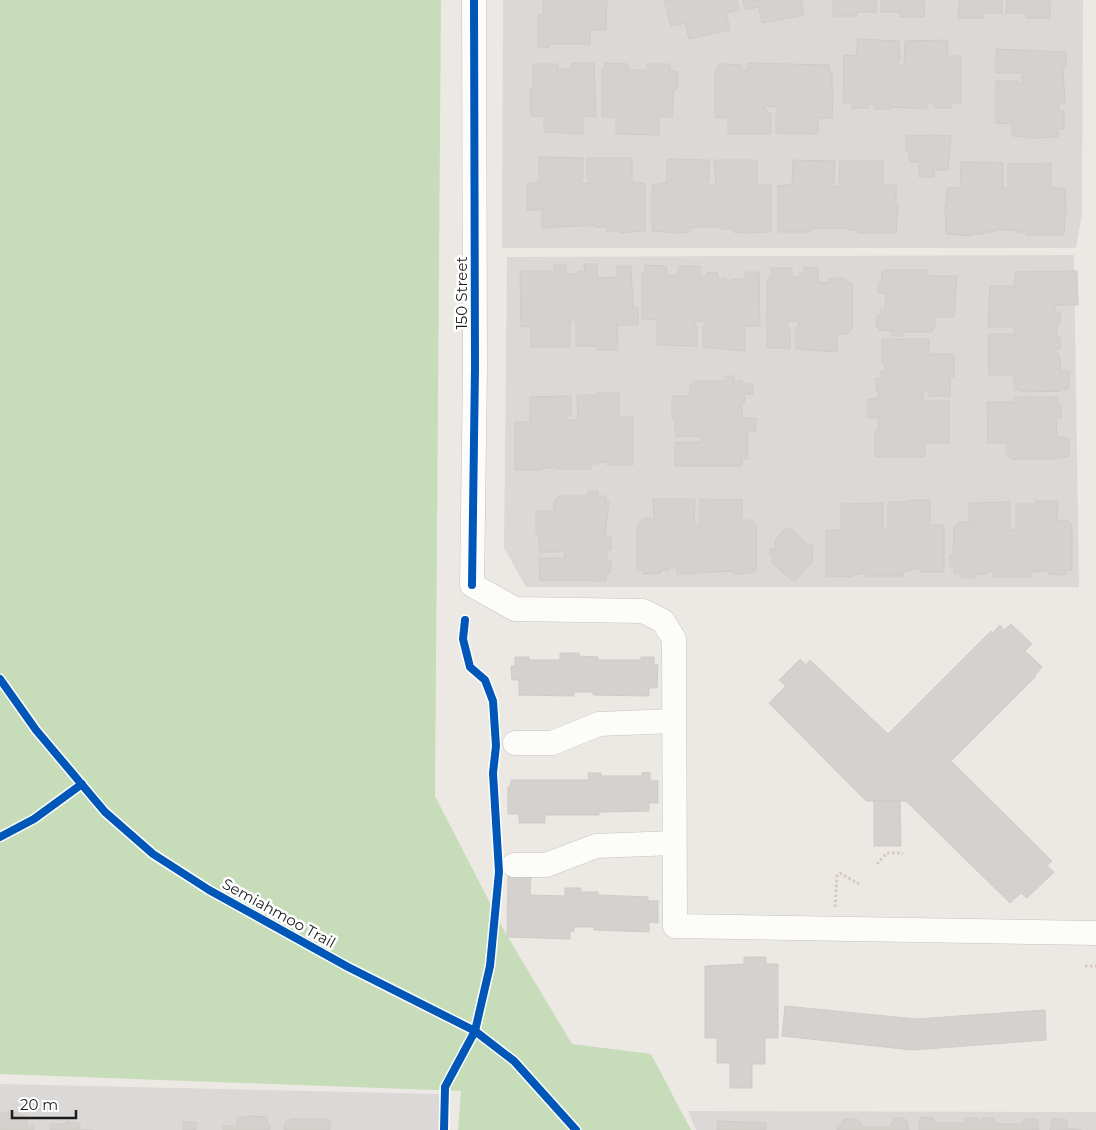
<svg xmlns="http://www.w3.org/2000/svg" width="1096" height="1130" font-family="Montserrat,sans-serif">
	<rect width="100%" height="100%" fill="#ece9e5"/>
	<path fill="#dbd9d7" d="M503 0H1083L1082 214 1076 248H502Z
		M1074 255 1079 587H526L504 548 507 257Z
		M0 1084 440 1094 439 1130H0Z
		M688 1111 1096 1112V1130H696Z"/>
	<path fill="#c7dcb8" d="M0 0H441L435 796 506 934 572 1044 651 1054 691 1130H458L461 1091 0 1074Z"/>
	<path fill="#d4d1ce" stroke="#cfcbc6" d="M543 0H607L606 30H590V44H549V47H538V15H543Z
		M664 0H737L739 10 726 13 730 30 689 39 685 23 671 26Z
		M743 0H801L804 15 762 23 759 7 745 10Z
		M833 0H876V12H857V16H833Z
		M881 0H924V17H900V12H881Z
		M959 0H1002V13H983V18H958Z
		M1007 0H1050V18H1026V13H1006Z
		M858 39 899 41 900 60 896 65H907L904 62 905 41 947 40 948 56H961V103H951V108H935V104H927V109L890 107V109H875V104H868V108H852V103H843L844 55 856 56Z
		M996 49 1066 52V67H1063L1065 104H1059V111H1064V129H1058V137L1027 138V137L1012 136V124L996 123V81H1017L1022 85V73H996Z
		M571 63H594L596 116 583 117V134L544 132V116H531L530 89H533V64H558V69H571Z
		M605 63 628 64V70H647V64H670V71H677L678 88 674 89 672 117H659V135L616 134V117H602V70H605Z
		M747 63 829 65V72H832V89L833 90 832 118H818V134L776 133V112L779 107 765 106V110L771 114V134H728V118L715 117V70H718V64H727L741 65V70L747 71Z
		M935 135 951 136 948 170H934V177H919V162H910L909 152H906V136Z
		M539 157 583 158V179L579 183H590L587 178V158H632V182L645 184V231L619 233V231H606V227H595V225L542 228V210H527V183H539Z
		M667 159 709 160V181L705 185H716L714 160H757V184L771 186V232L745 233 733 232V229H721V227H700L690 228V232L678 233 652 231V185L667 183Z
		M793 160 835 161 834 183 831 186H842L839 182 840 161H883V185H896V203H898L896 233H858V230H847V228L810 229V232H778V186L792 184Z
		M961 162 1003 163V188H1008V164L1051 163V187L1065 189 1066 218H1065L1064 235H1026L1027 232H1016V230H994V232H983V234H972V236L946 234 945 205H946L947 188 960 187Z
		M584 264H597V278L617 277V266H631L633 308H638V325H617L618 350H597V346H576V320H570V347H531V326L521 327 520 271H551V276H554V265H566V274H578V271H585Z
		M645 265 666 266 668 275H678V266H700V276H707V272L718 273V278H726V281L745 278V272H759L760 326H745V351L703 347V327L705 326V322L694 321 697 327V346L657 345V320L642 319V272H645Z
		M804 267 818 268V282L829 283V279L841 278 847 280V282L852 283V329L847 334H837V352L796 349V328L798 326V321H787L790 331V348H767V279H771V268H792V277H799V274H804Z
		M885 270H928V276H957L954 317H935V327L931 332H902V336H892V331L879 330V327H876V316H880L881 309H885V299L887 297 886 293H878V282H881L882 271Z
		M1077 271 1078 305H1055V312H1060V324H1057V337H1060V349H1056V354H1059L1061 371H1069V389H1061V391L1022 392V390H1014V372L1012 375H989L988 334H1014V327H988L990 286H1014L1015 289V272Z
		M882 339H929V354H954V377H950V396H929V392H923V401H949V443H925V457H875V431H878V418H868V400L879 397V391H876V378H881V371H885V364H882Z
		M725 376H734V381H742V384H753V394H745L744 404H741L743 418H756V431L747 432 748 459H742V466H675V443L701 442V436L675 437V418H672V396H690V386L695 381H725Z
		M596 393H619V417H633V465H607V462H598V464H591V469H554V466H551V468H541V470H515V422H530V397L571 396V415H567V420H578L577 395H596Z
		M1014 397H1058V405H1061V418H1056L1057 436 1069 439V457H1057V459H1011L1006 453V443H988L987 402H1014Z
		M588 491H598V496H606V502H609L605 536H611V550H607V561L611 562 610 574H606V581L540 580 539 558H559L564 561V549L558 552H539V534H536V511H554V501L560 496H588Z
		M653 499H695L694 525H700V499L742 500V520H751L756 525V571L744 574H734V571L677 574V567H670V570H661V573L643 574V570H637V526L643 519 651 518 654 521Z
		M907 500H930V525H944V572H920V569H910V571H903V576H865V571H862V574H852V577L826 576V530H841V504L883 503V529H888V502H907Z
		M1035 501H1058L1057 521 1053 525 1060 520H1067L1072 525V570H1066V574L1060 575 1049 574V571H1038L1031 572V577H993V572H986V574H976V577L965 578 960 576V573H954V566H950V555H953L954 527 959 522H967L973 527 969 523V503L1010 502V530H1016V504H1035Z
		M786 528H790L808 545H813L812 562 794 582 772 563V556H770V549H775V540Z
		M1011 624 1032 644 1025 651 1042 667 1035 675 1036 676 951 761 1052 861 1047 866 1054 872 1027 898 1021 893 1010 903 906 801H866L769 703 786 686 779 680 800 659 806 665 810 660 888 734 991 631 993 633 1000 625 1004 630Z
		M560 653H579V656L598 657V660H641V657H654V665H658L657 688H649V696L593 695V692H574V696L519 695V680H512L511 666H515V657H529V660H560Z
		M650 772V781H658V803H649V811L599 812V815H545V823H519V814H508V787L511 785V780H589L588 773H601V776H642V773Z
		M874 801H900L901 846H874Z
		M508 874 531 875 530 895 565 896V888H581V892H598V895L648 897V901H658V923L649 922V932L594 930V927H574V931H570V939L507 937Z
		M744 957H766V964H778V1038H765V1064H752V1088H730V1063H717V1038H705V966L744 964Z
		M785 1006 916 1019 1045 1010 1046 1040 913 1050 782 1036Z
		M9 1111 24 1115 27 1118V1126H34V1130H0V1113H9Z
		M250 1116 267 1117V1126H270V1130H223V1126H237V1118Z
		M922 1117 933 1118 936 1123H964L965 1118H976L979 1121 982 1118H993L997 1124H1022L1025 1119H1037L1039 1130H919V1120Z
		M894 1118H903L907 1121 909 1130H837V1125H841L844 1119H857L863 1127H885L891 1126Z
		M291 1119H327L330 1121V1130H284L285 1123Z
		M1054 1119H1065L1067 1122V1128L1083 1130H1049L1051 1129V1121Z
		M67 1121 80 1124V1130H93H50V1124H65Z
		M718 1121 766 1123V1130H717Z
		M183 1122H196V1130H183Z"/>
	<g fill="none" stroke-linecap="round" stroke-linejoin="round">
		<g stroke="#c4c3c1" stroke-width="25">
			<path id="minor" d="M474 0 475 368 472 585 515 609 643 611 663 621 674 639 675 926 1096 933
				M515 743H552L599 724 673 721
				M514 865H546L596 846 674 843"/>
		</g>
		<path stroke="#d7c7c4" stroke-width="3" stroke-dasharray="2.5 2.5" stroke-linecap="butt" d="M877 864 887 853H903
			M835 907 837 876 840 873 859 884
			M1085 966H1096"/>
		<use href="#minor" stroke="#fcfcfb" stroke-width="24"/>
		<g stroke="#fff" stroke-width="11">
			<path id="cycleway" d="M472 585 475 368 474 0
				M0 679 36 730 105 812 153 854 209 890 348 967 475 1031 514 1061 576 1130
				M0 837 34 819 82 784
				M444 1130 445 1087 475 1031 490 966 499 872 493 773 496 746 493 701 485 680 470 667 463 639 465 620"/>
		</g>
		<use href="#cycleway" stroke="#0057b8" stroke-width="8"/>
	</g>
	<g text-anchor="middle" dominant-baseline="central" stroke-width="5" stroke-linejoin="round" paint-order="stroke">
		<g font-size="15" fill="#1d1d1d" stroke="#fff">
			<text transform="translate(461 293) rotate(-90)">150 Street</text>
			<text transform="translate(279 913) rotate(29)">Semiahmoo Trail</text>
		</g>
	</g>
	<path d="M12 1110v8h64v-8" fill="none" stroke="#1d1d1d" stroke-width="2.5"/>
	<text x="20" y="1110" font-size="15" fill="#1d1d1d" stroke="#ffffff" stroke-width="4" paint-order="stroke">20 m</text>
</svg>
